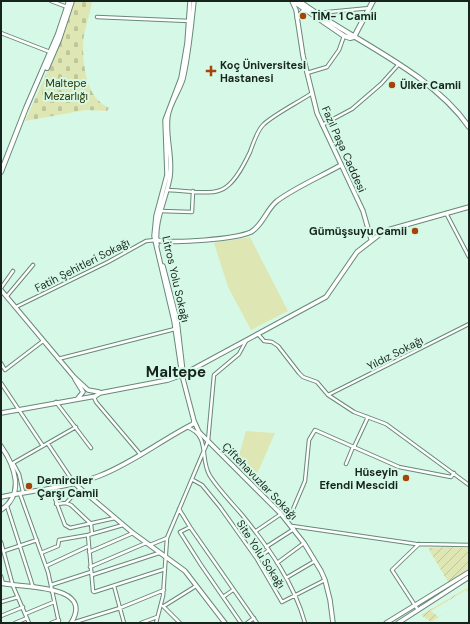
<svg xmlns="http://www.w3.org/2000/svg" width="470" height="624" font-family="'DM Sans',sans-serif">
	<defs>
		<pattern id="cemetery-stones" width="16" height="16" patternUnits="userSpaceOnUse"><rect width="16" height="16" fill="#dee7b4"/><path d="M2 7V4a2 2 0 0 1 4 0v3zM10 15v-3a2 2 0 0 1 4 0v3z" fill="#bec69a"/></pattern>
		<pattern id="garden-furrows" width="10" height="10" patternUnits="userSpaceOnUse"><rect width="10" height="10" fill="#dee7b4"/><path d="M-1 1l2-2M0 10L10 0M9 11l2-2" fill="none" stroke="#bec69a"/></pattern>
	</defs>
	<rect width="100%" height="100%" fill="#d6f9e7"/>
	<path fill="#dee7b4" d="M250 237 288 311 251 330 228 287 214 243Z
		M246 431 275 433 254 481 236 466Z"/>
	<path fill="url(#cemetery-stones)" d="M75 1H92C90 15 84 30 83 43 83 66 86 98 109 108L107 111 86 110 25 121 60 44Z"/>
	<path fill="url(#garden-furrows)" d="M448 547 469 548V569L448 582 428 548Z
		M467 588 469 593 466 590 431 611 439 617 455 608 431 622 421 615Z"/>
	<g fill="none" stroke-linecap="round" stroke-linejoin="round">
		<g stroke="#688879" stroke-width="4.5">
			<path id="street" d="M51 1 67 7
				M318 13 370 8
				M97 17 189 21
				M1 33 50 52
				M307 73 327 67 339 50 344 36
				M322 125 352 109 381 84 399 64
				M167 190C217 192 226 203 250 152 253 144 257 131 263 125 273 115 299 102 312 93
				M160 211 192 212 193 191
				M446 213 469 257
				M1 288 13 271
				M7 296 33 265
				M16 307 108 262 146 241 156 240
				M258 334 264 341 272 342 278 346 299 373 303 377 317 382 328 395 354 412 386 424 469 485
				M58 359 175 329
				M1 363 5 370 43 341
				M1 383 43 446
				M328 395 469 324
				M94 397 96 402 141 455
				M56 402 91 448
				M187 427C211 436 199 458 210 476 219 490 232 503 243 516 269 548 294 583 305 623
				M48 444 74 483
				M354 447 368 417
				M346 464 353 447
				M193 480 202 485 220 507 257 559 282 602 325 580
				M51 488 65 525 70 528 115 518
				M23 492 19 474 13 463 76 427
				M20 494 48 572 59 623
				M66 503 80 488
				M56 504 66 503 71 505 91 524 92 534
				M7 506 33 587
				M179 509 190 527
				M288 521 305 481 309 440 315 430 399 467 451 477 454 473
				M292 526 416 544 469 545
				M256 531 281 514
				M88 535 93 591 94 592 165 569
				M1 542 13 586 29 623
				M150 545 167 538
				M266 547 294 529
				M4 551 37 540
				M89 552 133 533
				M41 553 58 546 59 540 88 535 123 525
				M257 559 269 550
				M277 563 304 543
				M46 566 89 546
				M90 567 146 543
				M92 575 159 553
				M1 576 3 584
				M286 578 315 561
				M51 585 91 572
				M114 586 124 623
				M223 597 233 590
				M1 602 18 597
				M163 606 180 623
				M164 606 196 586
				M418 610 392 570 419 544
				M25 614 54 602
				M1 616 23 607
				M15 623 27 618
				M51 623 59 620
				M72 623 120 608 164 590
				M141 623 157 617
				M156 623 163 596 167 538 208 441 214 375 239 354 246 341
				M241 623 201 565 180 532 190 527 257 623
				M247 623 254 618"/>
		</g>
		<g stroke="#688879" stroke-width="5.5">
			<path id="secondary" d="M190 1 187 43 181 78 165 120 167 175 156 216 154 236 174 321 182 375 194 421 199 432 281 514 304 543 321 571 325 580 330 600 333 623
				M292 1 296 10 303 56 317 113 363 211 371 239
				M297 18 304 10
				M157 240C174 244 236 239 251 232 263 225 266 210 277 201 296 187 320 177 341 165
				M157 245C154 220 166 200 170 177 173 156 165 136 168 116 170 103 179 92 183 79 189 53 191 28 194 1
				M163 266 177 320 183 372
				M1 290 74 377 88 390 99 392
				M75 379 83 392 78 398
				M94 397 100 393 168 380 182 375 326 297 357 252 384 231 469 207
				M1 413 96 396
				M1 446C15 466 25 494 1 510
				M75 484 133 533 185 571 225 623
				M1 497C33 490 68 488 99 476 133 463 161 440 193 424L194 421
				M1 583C19 588 96 583 71 623
				M386 623 469 572
				M398 623 469 577"/>
		</g>
		<g stroke="#688879" stroke-width="6">
			<path id="primary" d="M293 1 344 36 350 38 354 37
				M299 1C353 41 430 71 469 127
				M354 37 373 1
				M47 68 59 40 72 1
				M1 172 26 108 58 34 69 1"/>
		</g>
		<use href="#street" stroke="#fff" stroke-width="2.5"/>
		<use href="#secondary" stroke="#fff" stroke-width="3.5"/>
		<use href="#primary" stroke="#fff" stroke-width="4"/>
	</g>
	<g fill="#a6430a" stroke="#d6f9e7" stroke-width="1.5">
		<circle cx="303" cy="16" r="4"/>
		<path d="M209 65h4v4h4v4h-4v4h-4v-4h-4v-4h4z"/>
		<circle cx="392" cy="85" r="4"/>
		<circle cx="415" cy="231" r="4"/>
		<circle cx="406" cy="478" r="4"/>
		<circle cx="29" cy="486" r="4"/>
	</g>
	<g text-anchor="middle" dominant-baseline="central" stroke-width="4" stroke-linejoin="round" paint-order="stroke">
		<g font-size="11" font-weight="bold" fill="#17241e" stroke="#d6f9e7" text-anchor="start">
			<text x="311" y="16">TİM- 1 Camii</text>
			<text x="220" y="65">Koç Üniversitesi<tspan x="220" dy="13">Hastanesi</tspan></text>
			<text x="400" y="85">Ülker Camii</text>
			<text x="407" y="231" text-anchor="end">Gümüşsuyu Camii</text>
			<text x="398" y="472" text-anchor="end">Hüseyin<tspan x="398" dy="13">Efendi Mescidi</tspan></text>
			<text x="37" y="480">Demirciler<tspan x="37" dy="13">Çarşı Camii</tspan></text>
		</g>
		<g font-size="11" fill="#303503" stroke="#d6f9e7">
			<text x="66" y="83">Maltepe<tspan x="66" dy="13">Mezarlığı</tspan></text>
		</g>
		<g font-size="11" fill="#17241e" stroke="#d6f9e7">
			<text transform="translate(344 149) rotate(66)">Fazıl Paşa Caddesi</text>
			<text transform="translate(82 265) rotate(-27)">Fatih Şehitleri Sokağı</text>
			<text transform="translate(176 279) rotate(77)">Litros Yolu Sokağı</text>
			<text transform="translate(395 353) rotate(-27)">Yıldız Sokağı</text>
			<text transform="translate(260 481) rotate(46)">Çiftehavuzlar Sokağı</text>
			<text transform="translate(261 554) rotate(57)">Site Yolu Sokağı</text>
		</g>
		<g font-size="15" font-weight="bold" fill="#17241e" stroke="#d6f9e7">
			<text x="176" y="372">Maltepe</text>
		</g>
	</g>
	<rect width="470" height="624" fill="none" stroke="#17241e" stroke-width="4"/>
</svg>
